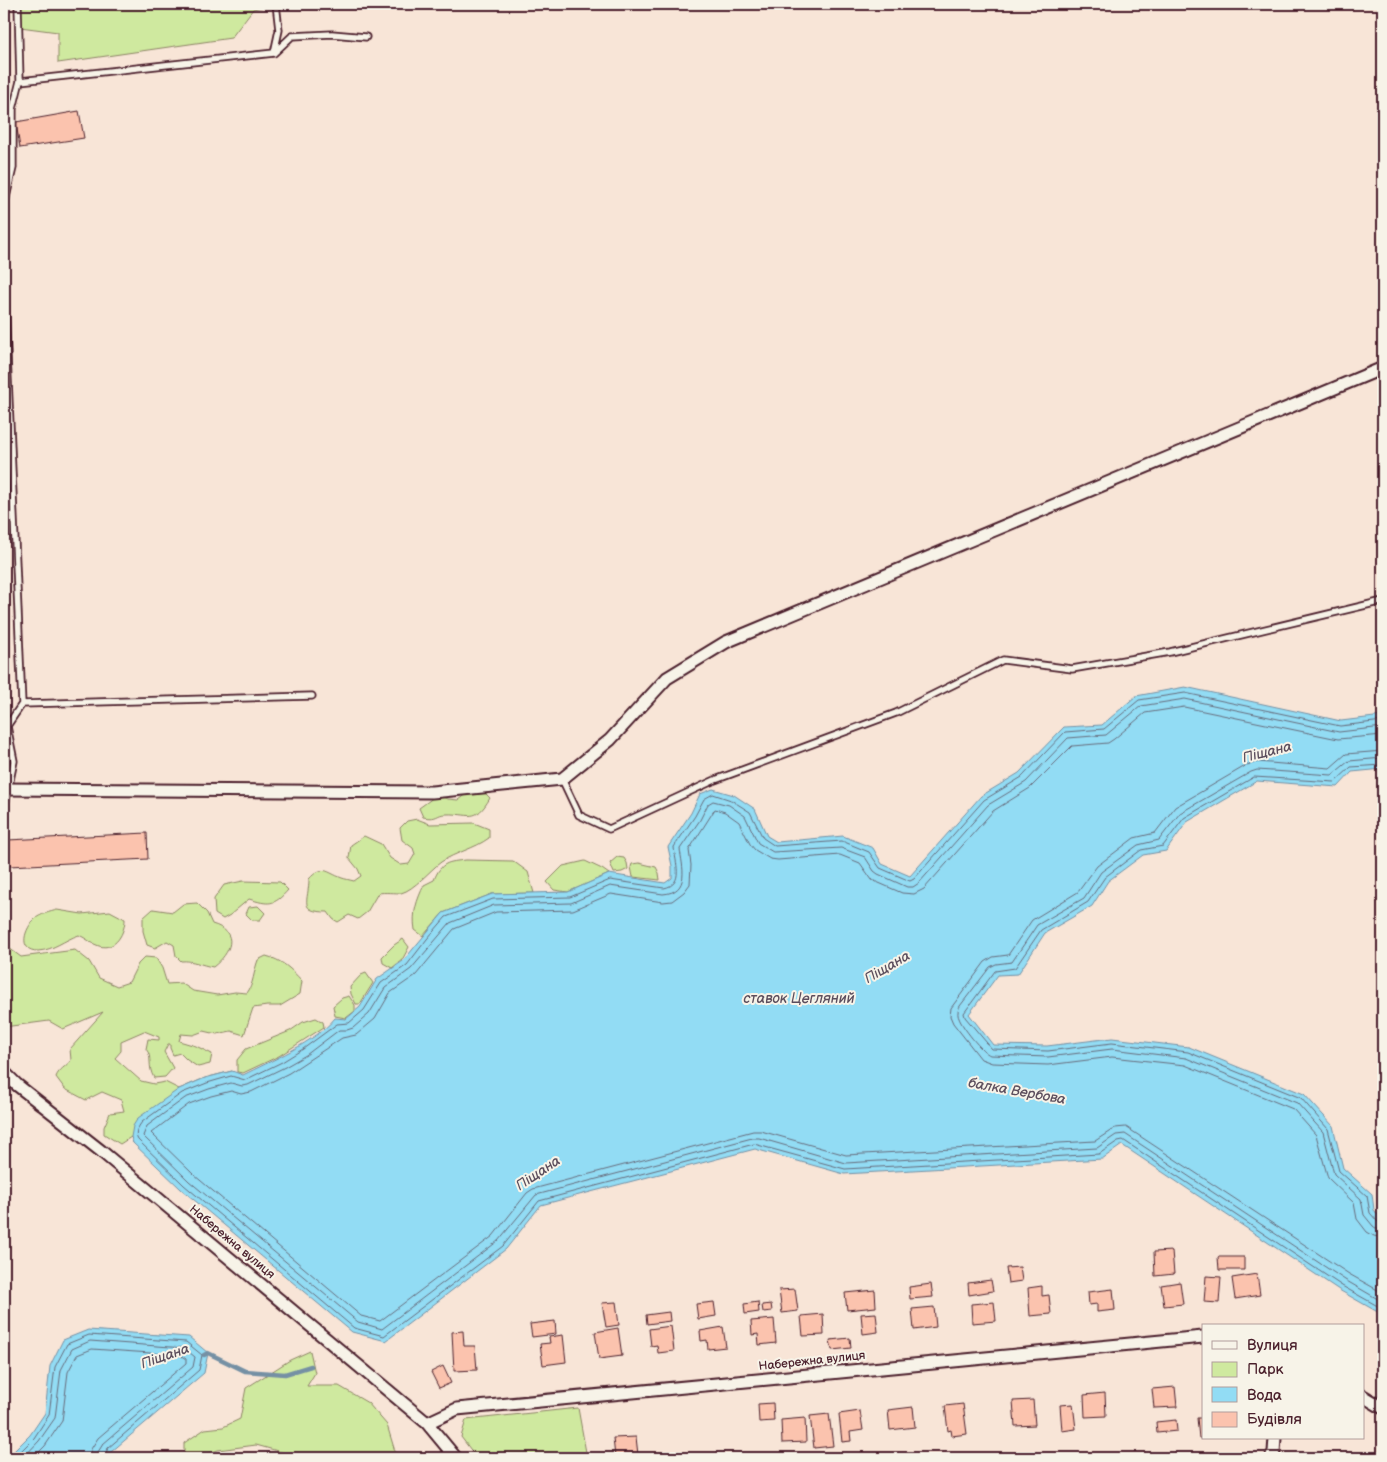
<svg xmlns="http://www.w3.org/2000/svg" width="1387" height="1462" font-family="'Balsamiq Sans',sans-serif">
	<rect width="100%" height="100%" fill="#f8e5d7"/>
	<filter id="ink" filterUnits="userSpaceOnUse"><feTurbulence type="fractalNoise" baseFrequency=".02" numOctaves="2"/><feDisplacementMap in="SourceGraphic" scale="10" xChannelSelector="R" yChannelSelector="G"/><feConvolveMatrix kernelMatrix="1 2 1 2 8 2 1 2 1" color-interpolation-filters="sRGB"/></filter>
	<g filter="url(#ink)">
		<path fill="#cfe99f" stroke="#8c8465" d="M20 4H276L253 9 231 38 58 63V32L20 27Z
			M484 792 490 798C475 824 470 813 446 814 436 814 438 820 423 817L419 808 437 795 448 799 458 800 466 794Z
			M417 819 430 824 474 823 489 829V838C474 849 456 852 441 862 430 870 414 890 401 893 397 893 384 892 378 893L367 912 358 919 349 915 338 922 333 919 328 912C297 912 309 901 309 879 323 864 326 872 342 878 345 879 350 880 354 881L361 876 358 869 349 858 351 845 364 836 381 844 390 858 401 865 409 864 415 854 413 848 402 840 400 828 407 821Z
			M617 857 624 858 627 863 628 869 622 872 614 873 610 863Z
			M466 860 513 861 528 872 534 893 492 894 443 913 423 936 415 930C412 913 417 900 424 885L434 880C441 862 448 862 466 860Z
			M585 861 602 869 609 874 568 892 554 890 547 882 563 866Z
			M639 863 656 867 659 873 660 880 633 877 631 867 632 864Z
			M243 881 280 882 288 890C274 906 269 905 249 899L230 915 223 919 215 914 214 899 224 885Z
			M197 903 207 913 212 924C240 932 231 953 213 967 201 965 193 960 181 961L176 956 174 945 167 941 155 948 147 945 143 931V918L153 909 173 912 183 904Z
			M258 906 265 913 260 920H252L246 914 249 907Z
			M57 910 82 914 110 911 125 919C125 932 116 951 99 946 92 944 86 938 79 935 64 940 54 950 38 951 17 951 25 928 35 919 40 914 50 912 57 910Z
			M403 939 409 947 402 960 392 968 383 963 382 957 394 945Z
			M9 948 21 957 75 950 89 961 99 978 117 986 129 982 138 964 145 957 156 958 162 968 167 984 181 983 193 991 217 995 235 992 247 993C253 986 254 970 258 960L266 956C282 960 291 969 302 981L300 994 280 1006H267L253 1008 244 1035 231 1031 217 1034 204 1031 193 1035 181 1034 179 1041 196 1046 212 1054 210 1064 198 1067 187 1060 180 1053 173 1055 170 1048V1044H168L164 1052 173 1068 165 1077 154 1078C147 1066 153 1057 146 1049L148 1039 159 1040V1037L144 1031 121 1041V1051L115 1058 141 1081 154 1084 165 1082 179 1089 205 1078 232 1071 215 1086 133 1143 131 1137 120 1144 104 1134V1127L110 1113 124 1111 121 1100 102 1092 86 1100 65 1089 56 1077C59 1069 66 1067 71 1060L70 1049 103 1012 63 1029 49 1021 4 1027V955Z
			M366 973 373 983 360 1004H356L351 994 350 987 361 975Z
			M349 996 355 1005V1011L346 1018 335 1016 333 1006 342 998Z
			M316 1018 323 1022 324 1027 279 1056 243 1073 237 1072V1060L246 1049 290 1031 303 1022Z
			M310 1351 315 1373 307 1386H339L368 1403 387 1425 397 1458H303L256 1445 218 1450 197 1458H184V1443L205 1429 223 1427 240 1419 246 1388 290 1360Z
			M578 1408 587 1458H477L461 1437 466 1420Z"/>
		<path fill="#92dcf4" stroke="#7590a4" d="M1185 687 1341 721 1383 716V769L1352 772 1338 787 1257 781 1187 822 1166 851 1143 855 1108 881 1092 906 1045 933 1018 974 998 975 969 1014 993 1045 1047 1046 1112 1038 1189 1047 1304 1094 1333 1126 1343 1168 1372 1194 1374 1210 1383 1221V1315L1339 1290 1122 1145 1102 1159 844 1174 755 1149 541 1205 506 1249 386 1341 352 1332 181 1189 133 1143 131 1137 133 1126 138 1118 179 1089 205 1078 232 1071 243 1075C269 1062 317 1041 335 1018L346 1019 360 1007 377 979 403 961 443 913 492 894 568 892 609 874 665 883 672 878V866L668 847 691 813 700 794 713 789 734 795 755 809 767 836 777 842 843 836 873 848 882 864 910 876 981 796 1019 773 1064 727 1102 725 1136 696Z
			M88 1330 189 1337 208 1353 204 1373 111 1452 108 1458H7L30 1435 45 1413 50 1366 63 1340Z"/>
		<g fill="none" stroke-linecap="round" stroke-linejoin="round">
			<path stroke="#676b7b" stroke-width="1" d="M1383 721 1340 726 1185 693 1139 700 1104 729 1065 732 1022 777 984 800 914 879 910 881 880 868 869 852 842 841 775 846 763 838 750 812 731 800 713 794 704 799 695 816 674 847C675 862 685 884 664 888L610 880 570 897 493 899 446 917 427 939 407 965 381 983 364 1010 349 1023 337 1024 303 1049 282 1062 245 1080 231 1076 207 1083 182 1093 142 1122C138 1127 134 1134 138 1140L184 1185 354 1328 384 1336 503 1246 539 1201 754 1144 845 1169 1099 1154 1118 1141 1123 1140 1342 1286 1383 1309
				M1383 727 1339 732 1185 699 1141 706 1106 735 1068 738 1026 782 988 805 919 883 913 887H907L878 874 874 871 865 857 841 848 773 852 758 843 745 816 729 805 713 801 708 804 700 820 680 849C682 866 691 892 663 894L610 886 571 903 494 905 450 923 411 969 385 988 369 1014 353 1028 347 1030H339L306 1055 285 1067 248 1085 242 1086 231 1083 209 1089 185 1098 147 1126 143 1136 189 1181 358 1322 382 1329 498 1241 536 1195 752 1138H759L846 1163 1097 1148 1116 1135 1125 1134 1345 1280 1383 1302
				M1383 735 1338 739 1184 707 1145 713 1114 739 1108 743 1072 746 1030 788 993 811 924 889 914 894 902 893 872 880 860 863 840 855 778 860 770 859 755 850 750 844 739 822 725 812 715 809 689 850 691 865 690 884 684 892 672 901 663 902 611 894 573 910 496 912 454 929 416 975 390 993 375 1019 356 1035 342 1038 289 1073 251 1092 241 1094 231 1091 211 1096 189 1104 151 1133 194 1175 361 1316 380 1321 493 1236 527 1193 533 1189 753 1131H761L846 1155 1095 1141 1115 1128 1126 1127 1349 1274 1383 1293
				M1383 751 1346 754 1330 768 1258 762 1247 765 1175 807 1155 833 1134 838 1097 866 1078 892 1032 920 1008 955 993 957 985 962 951 1008 950 1016 953 1023 981 1059 992 1063 1048 1065 1112 1057 1185 1065 1293 1109 1316 1135 1328 1178 1354 1203 1357 1219 1367 1232 1374 1236 1383 1238
				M1383 758 1349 761 1332 775 1257 770 1251 772 1180 813 1159 840 1138 845 1101 872 1084 898 1037 925 1012 962 996 964 990 967 960 1006C958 1010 957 1014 959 1018 962 1027 982 1052 990 1055L1048 1057 1112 1049 1186 1058 1297 1103 1323 1132 1334 1174 1361 1199 1364 1215 1373 1226 1377 1229 1383 1230
				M1383 765 1351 767 1335 782 1254 777 1184 818 1163 846 1141 850 1105 877 1088 902 1041 930 1015 968 995 971 964 1013 965 1017 992 1049 1048 1051 1112 1043 1188 1052 1301 1098 1328 1129 1339 1171 1367 1196 1370 1213 1378 1222 1383 1224
				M14 1458 34 1438 49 1415 55 1367 67 1344 89 1335 186 1342 202 1355 199 1370 108 1448 104 1458
				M23 1458 39 1441 55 1418 61 1370 72 1349 90 1341 184 1348 195 1357 193 1367 103 1444 98 1452 97 1458
				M33 1458 45 1446 62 1421 68 1372 77 1355 92 1349 180 1355 186 1359V1363L98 1438 91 1449 90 1458"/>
			<path stroke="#7590a4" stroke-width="4.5" d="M204 1355 208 1353 245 1371 285 1374 311 1366"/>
		</g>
		<path fill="#fbc3ae" stroke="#4a1f2b" d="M79 111 84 138 20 148 16 122Z
			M147 833 148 859 9 866 8 840Z
			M1172 1251 1174 1274 1155 1276 1154 1252Z
			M1218 1257H1244V1270H1219Z
			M1020 1267 1022 1281 1008 1283 1006 1268Z
			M1257 1274 1260 1295 1235 1299 1232 1278Z
			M1206 1276 1221 1277 1219 1303 1204 1302Z
			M991 1280 993 1291 969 1295 968 1283Z
			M1180 1282 1183 1304 1164 1306 1161 1285Z
			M931 1284 933 1297 910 1299 909 1287Z
			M1042 1286V1296L1049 1295 1051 1314 1030 1316 1028 1288Z
			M795 1289 798 1311 782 1313 779 1290Z
			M1113 1289 1115 1310 1097 1312V1304L1089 1305 1088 1292Z
			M875 1290 876 1307 847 1310 845 1293Z
			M616 1302 619 1325 606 1327 602 1303Z
			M714 1302 716 1316 698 1319 696 1304Z
			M758 1302 759 1312 745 1314 744 1304Z
			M994 1302 996 1321 972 1323 971 1304Z
			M771 1304 772 1311 763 1312 762 1305Z
			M934 1307 936 1327 914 1330 912 1309Z
			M669 1312 670 1321 647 1324 646 1315Z
			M876 1313 878 1332 863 1334 861 1314Z
			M823 1314 824 1335 803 1336 801 1316Z
			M774 1319 776 1343 759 1345 758 1334 752 1335 751 1321Z
			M555 1321 556 1334 532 1337 530 1324Z
			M671 1326 674 1351 658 1353 657 1345 651 1346 649 1329Z
			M723 1327 726 1347 708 1349 707 1340 701 1341 700 1331Z
			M618 1328 622 1356 599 1359 595 1332Z
			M463 1331 464 1346H475L477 1370 454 1371 452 1332Z
			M563 1335 566 1362 543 1365 540 1344 550 1343 549 1337Z
			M850 1338 851 1348 832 1350 830 1340Z
			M443 1366 451 1383 439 1388 431 1372Z
			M1175 1387 1177 1407 1154 1408 1152 1389Z
			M1105 1393 1106 1416 1085 1417 1084 1395Z
			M1033 1400 1035 1425 1015 1426 1013 1401Z
			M773 1403 774 1421 759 1422 758 1404Z
			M963 1404 967 1434 952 1436 951 1430 948 1431 945 1406Z
			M1073 1404 1076 1429 1062 1431 1060 1405Z
			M913 1407 915 1427 890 1430 888 1410Z
			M860 1411 863 1430 850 1432 851 1441 842 1442 839 1414Z
			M829 1414 833 1446 814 1448 810 1416Z
			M805 1418 806 1442 782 1443 781 1420Z
			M1197 1418H1203V1438H1199Z
			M1176 1420 1177 1431 1157 1433 1156 1422Z
			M636 1437 638 1455 615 1457 613 1438Z"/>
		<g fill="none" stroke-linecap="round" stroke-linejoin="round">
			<g stroke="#4a1f2b" stroke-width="9">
				<path id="service" d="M274 53 279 30 276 4
					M20 81 274 53 292 36 332 34 366 37
					M4 206 13 168V109L20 81 18 4
					M4 284 22 704 7 726 14 761 4 809
					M22 704 312 696
					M562 779 579 815 609 829 715 780 896 713 1003 660 1072 669 1170 652 1383 601"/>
			</g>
			<g stroke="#4a1f2b" stroke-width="15">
				<path id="minor" d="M4 789 432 792 562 779 610 740 667 678 726 642 1383 368
					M4 1072 17 1085 101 1151 427 1423 456 1458
					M1363 1396 1383 1408
					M427 1423 457 1409 1203 1337
					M1271 1458 1274 1452 1275 1438"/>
			</g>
			<use href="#service" stroke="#f7f3e8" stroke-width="5.5"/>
			<use href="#minor" stroke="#f7f3e8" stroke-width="11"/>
		</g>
	</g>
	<g text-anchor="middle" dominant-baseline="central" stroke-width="4" stroke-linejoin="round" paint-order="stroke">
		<g font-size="12" fill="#4a1f2b" stroke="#f7f3e8">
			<text transform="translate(232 1242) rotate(40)">Набережна вулиця</text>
			<text transform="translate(812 1361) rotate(-6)">Набережна вулиця</text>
		</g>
		<g font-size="14" font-style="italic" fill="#5c4e5d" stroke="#f7f3e8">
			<text transform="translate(1267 752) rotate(-14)">Піщана</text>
			<text transform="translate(887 967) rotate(-30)">Піщана</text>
			<text x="799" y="998">ставок Цегляний</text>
			<text transform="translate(1017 1091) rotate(10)">балка Вербова</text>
			<text transform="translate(538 1173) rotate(-34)">Піщана</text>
			<text transform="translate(165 1356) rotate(-19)">Піщана</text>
		</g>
	</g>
	<rect width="1387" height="1462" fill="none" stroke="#f7f3e8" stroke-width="20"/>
	<rect x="10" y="10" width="1367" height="1442" fill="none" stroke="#4a1f2b" stroke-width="2" filter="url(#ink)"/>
	<rect x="1202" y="1324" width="162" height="115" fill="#f7f3e8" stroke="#b29e9c"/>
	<rect x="1212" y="1341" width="25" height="8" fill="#f7f3e8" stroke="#b29e9c"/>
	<text x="1247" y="1350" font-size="15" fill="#4a1f2b">Вулиця</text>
	<rect x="1212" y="1362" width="25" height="15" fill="#cfe99f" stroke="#b29e9c"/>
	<text x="1247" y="1374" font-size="15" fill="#4a1f2b">Парк</text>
	<rect x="1212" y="1387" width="25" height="15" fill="#92dcf4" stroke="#b29e9c"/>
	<text x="1247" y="1400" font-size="15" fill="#4a1f2b">Вода</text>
	<rect x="1212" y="1412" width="25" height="15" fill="#fbc3ae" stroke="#b29e9c"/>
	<text x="1247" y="1424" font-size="15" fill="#4a1f2b">Будівля</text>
</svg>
